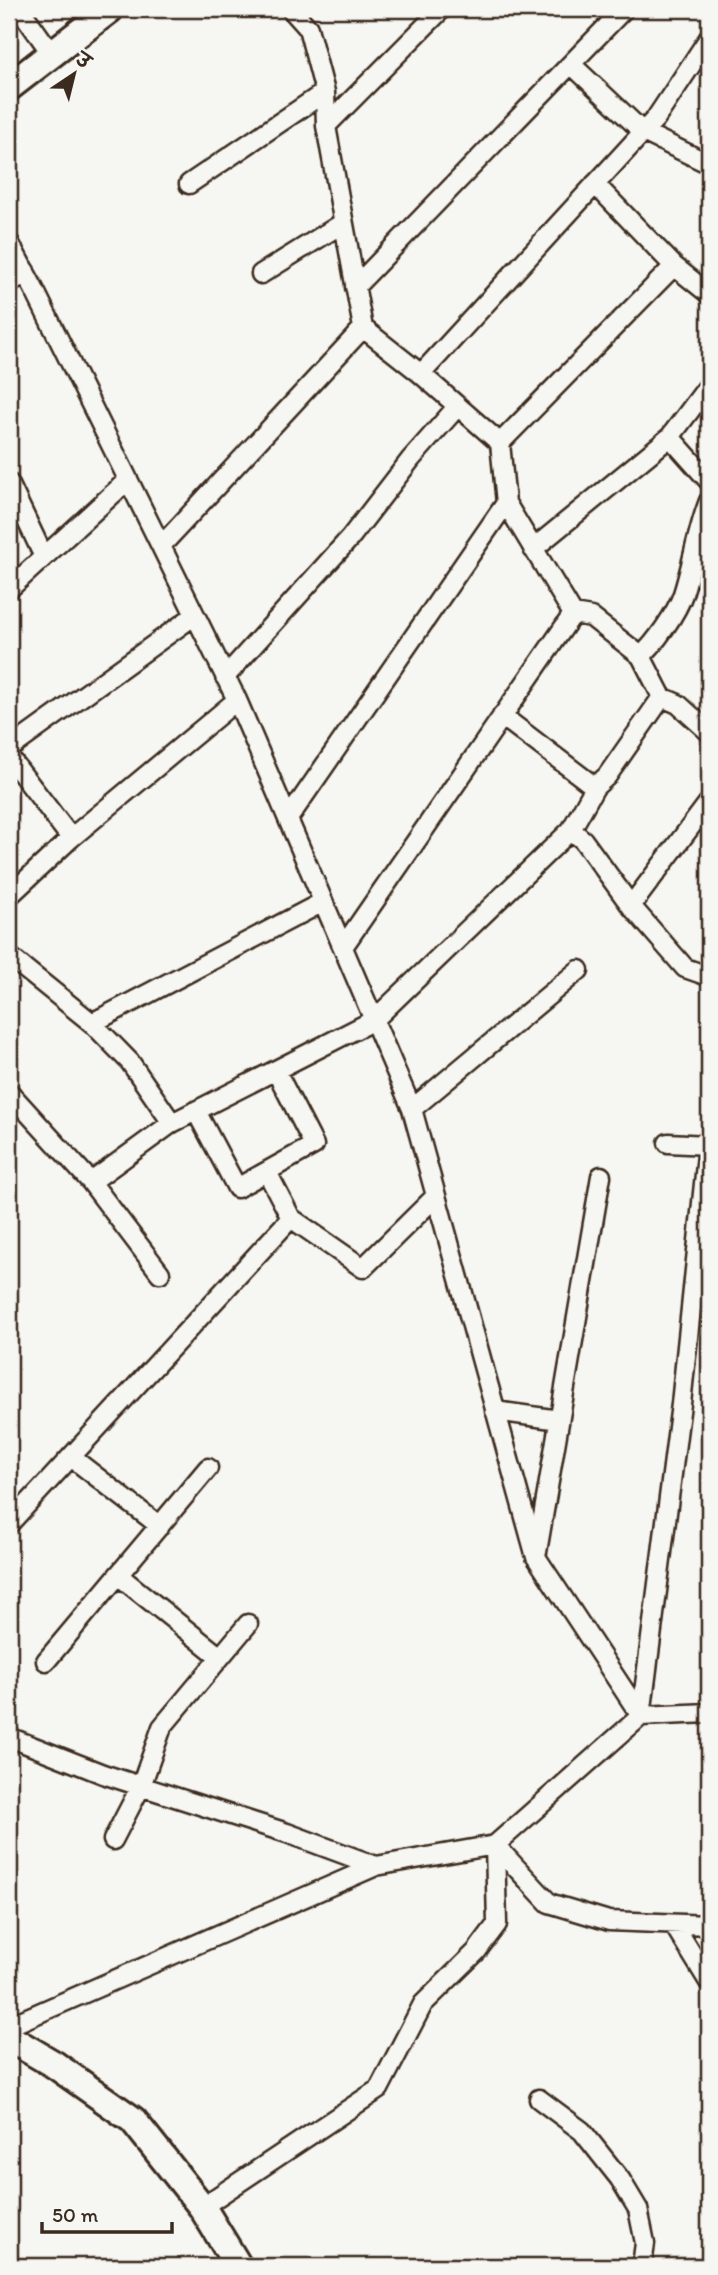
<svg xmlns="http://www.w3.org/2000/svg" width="718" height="2275" font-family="Itim,'Playpen Sans Deva',sans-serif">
	<rect width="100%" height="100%" fill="#f6f6f2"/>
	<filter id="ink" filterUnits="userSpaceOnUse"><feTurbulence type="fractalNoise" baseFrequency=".0143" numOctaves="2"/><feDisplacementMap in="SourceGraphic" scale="14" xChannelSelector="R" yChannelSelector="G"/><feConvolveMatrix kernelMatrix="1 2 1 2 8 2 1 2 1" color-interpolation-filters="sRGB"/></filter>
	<g filter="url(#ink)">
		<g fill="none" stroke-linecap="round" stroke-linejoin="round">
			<g stroke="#3b2a1e" stroke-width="23">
				<path id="street" d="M20 9 52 54
					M571 64 643 132 709 164
					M326 126 442 9
					M189 184 325 92
					M595 184 674 266 709 294
					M9 242 33 287 237 700 412 1109 536 1557 641 1716 495 1845 376 1866
					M261 274 343 223
					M9 285 25 271
					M355 287 624 9
					M421 374 656 118 709 38
					M670 437 709 385
					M500 443 674 266
					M9 483 44 557
					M161 546 363 328 326 126 325 92 308 28 291 9
					M533 549 670 437 709 481
					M9 589 128 480
					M573 614 591 617 641 656 662 697 678 704 709 732
					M641 656C655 644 677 612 683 594 693 563 697 531 709 501
					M225 677 350 538 411 459 457 407
					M502 716 595 787
					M9 749 195 615
					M9 757 71 838
					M288 819 506 503 500 443 421 374 363 328
					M571 830 583 840 631 906 685 968 705 975 709 973
					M9 896 71 838 237 700
					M631 906 709 802
					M343 947 573 614 506 503
					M9 956 92 1023 323 902
					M92 1023 130 1062 172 1123 374 1020 571 830 595 787 607 776 662 697
					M9 1092 91 1182
					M412 1109 579 970
					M196 1111 237 1188 314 1145 276 1071
					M668 1143 708 1145 681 1404 641 1716 709 1713
					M267 1172 291 1218
					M160 1273 91 1182 172 1123
					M495 1411 559 1420
					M71 1457 160 1526
					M9 1524 291 1218 363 1268 436 1196
					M537 1552 601 1176
					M118 1575 220 1657
					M46 1661 208 1468
					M9 1737 103 1774 287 1833 376 1866 9 2026
					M113 1840 141 1786 162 1727 248 1624
					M674 1925 709 1982
					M539 2099 582 2131 620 2179 638 2209 645 2243 642 2266
					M202 2207 379 2089 423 2004 476 1952 497 1924 495 1845 549 1903 609 1921 709 1925"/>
			</g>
			<g stroke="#3b2a1e" stroke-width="32">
				<path id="secondary" d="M9 87 110 9
					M9 2038 55 2065 133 2120 202 2207 238 2266"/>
			</g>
			<use href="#street" stroke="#f6f6f2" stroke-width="18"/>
			<use href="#secondary" stroke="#f6f6f2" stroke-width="26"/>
		</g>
	</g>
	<rect width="718" height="2275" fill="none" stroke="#f6f6f2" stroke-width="35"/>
	<rect x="18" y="18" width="683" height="2240" fill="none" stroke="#3b2a1e" stroke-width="2.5" filter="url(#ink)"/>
	<g transform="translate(74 74) rotate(35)" stroke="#f6f6f2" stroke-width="5" paint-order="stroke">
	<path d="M0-5L12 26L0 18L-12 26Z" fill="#3b2a1e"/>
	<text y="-10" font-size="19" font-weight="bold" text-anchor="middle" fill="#3b2a1e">उ</text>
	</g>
	<path d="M42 2222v10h130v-10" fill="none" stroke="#3b2a1e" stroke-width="3.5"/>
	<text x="52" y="2222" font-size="21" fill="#3b2a1e" stroke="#f6f6f2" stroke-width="5" paint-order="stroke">50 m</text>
</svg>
